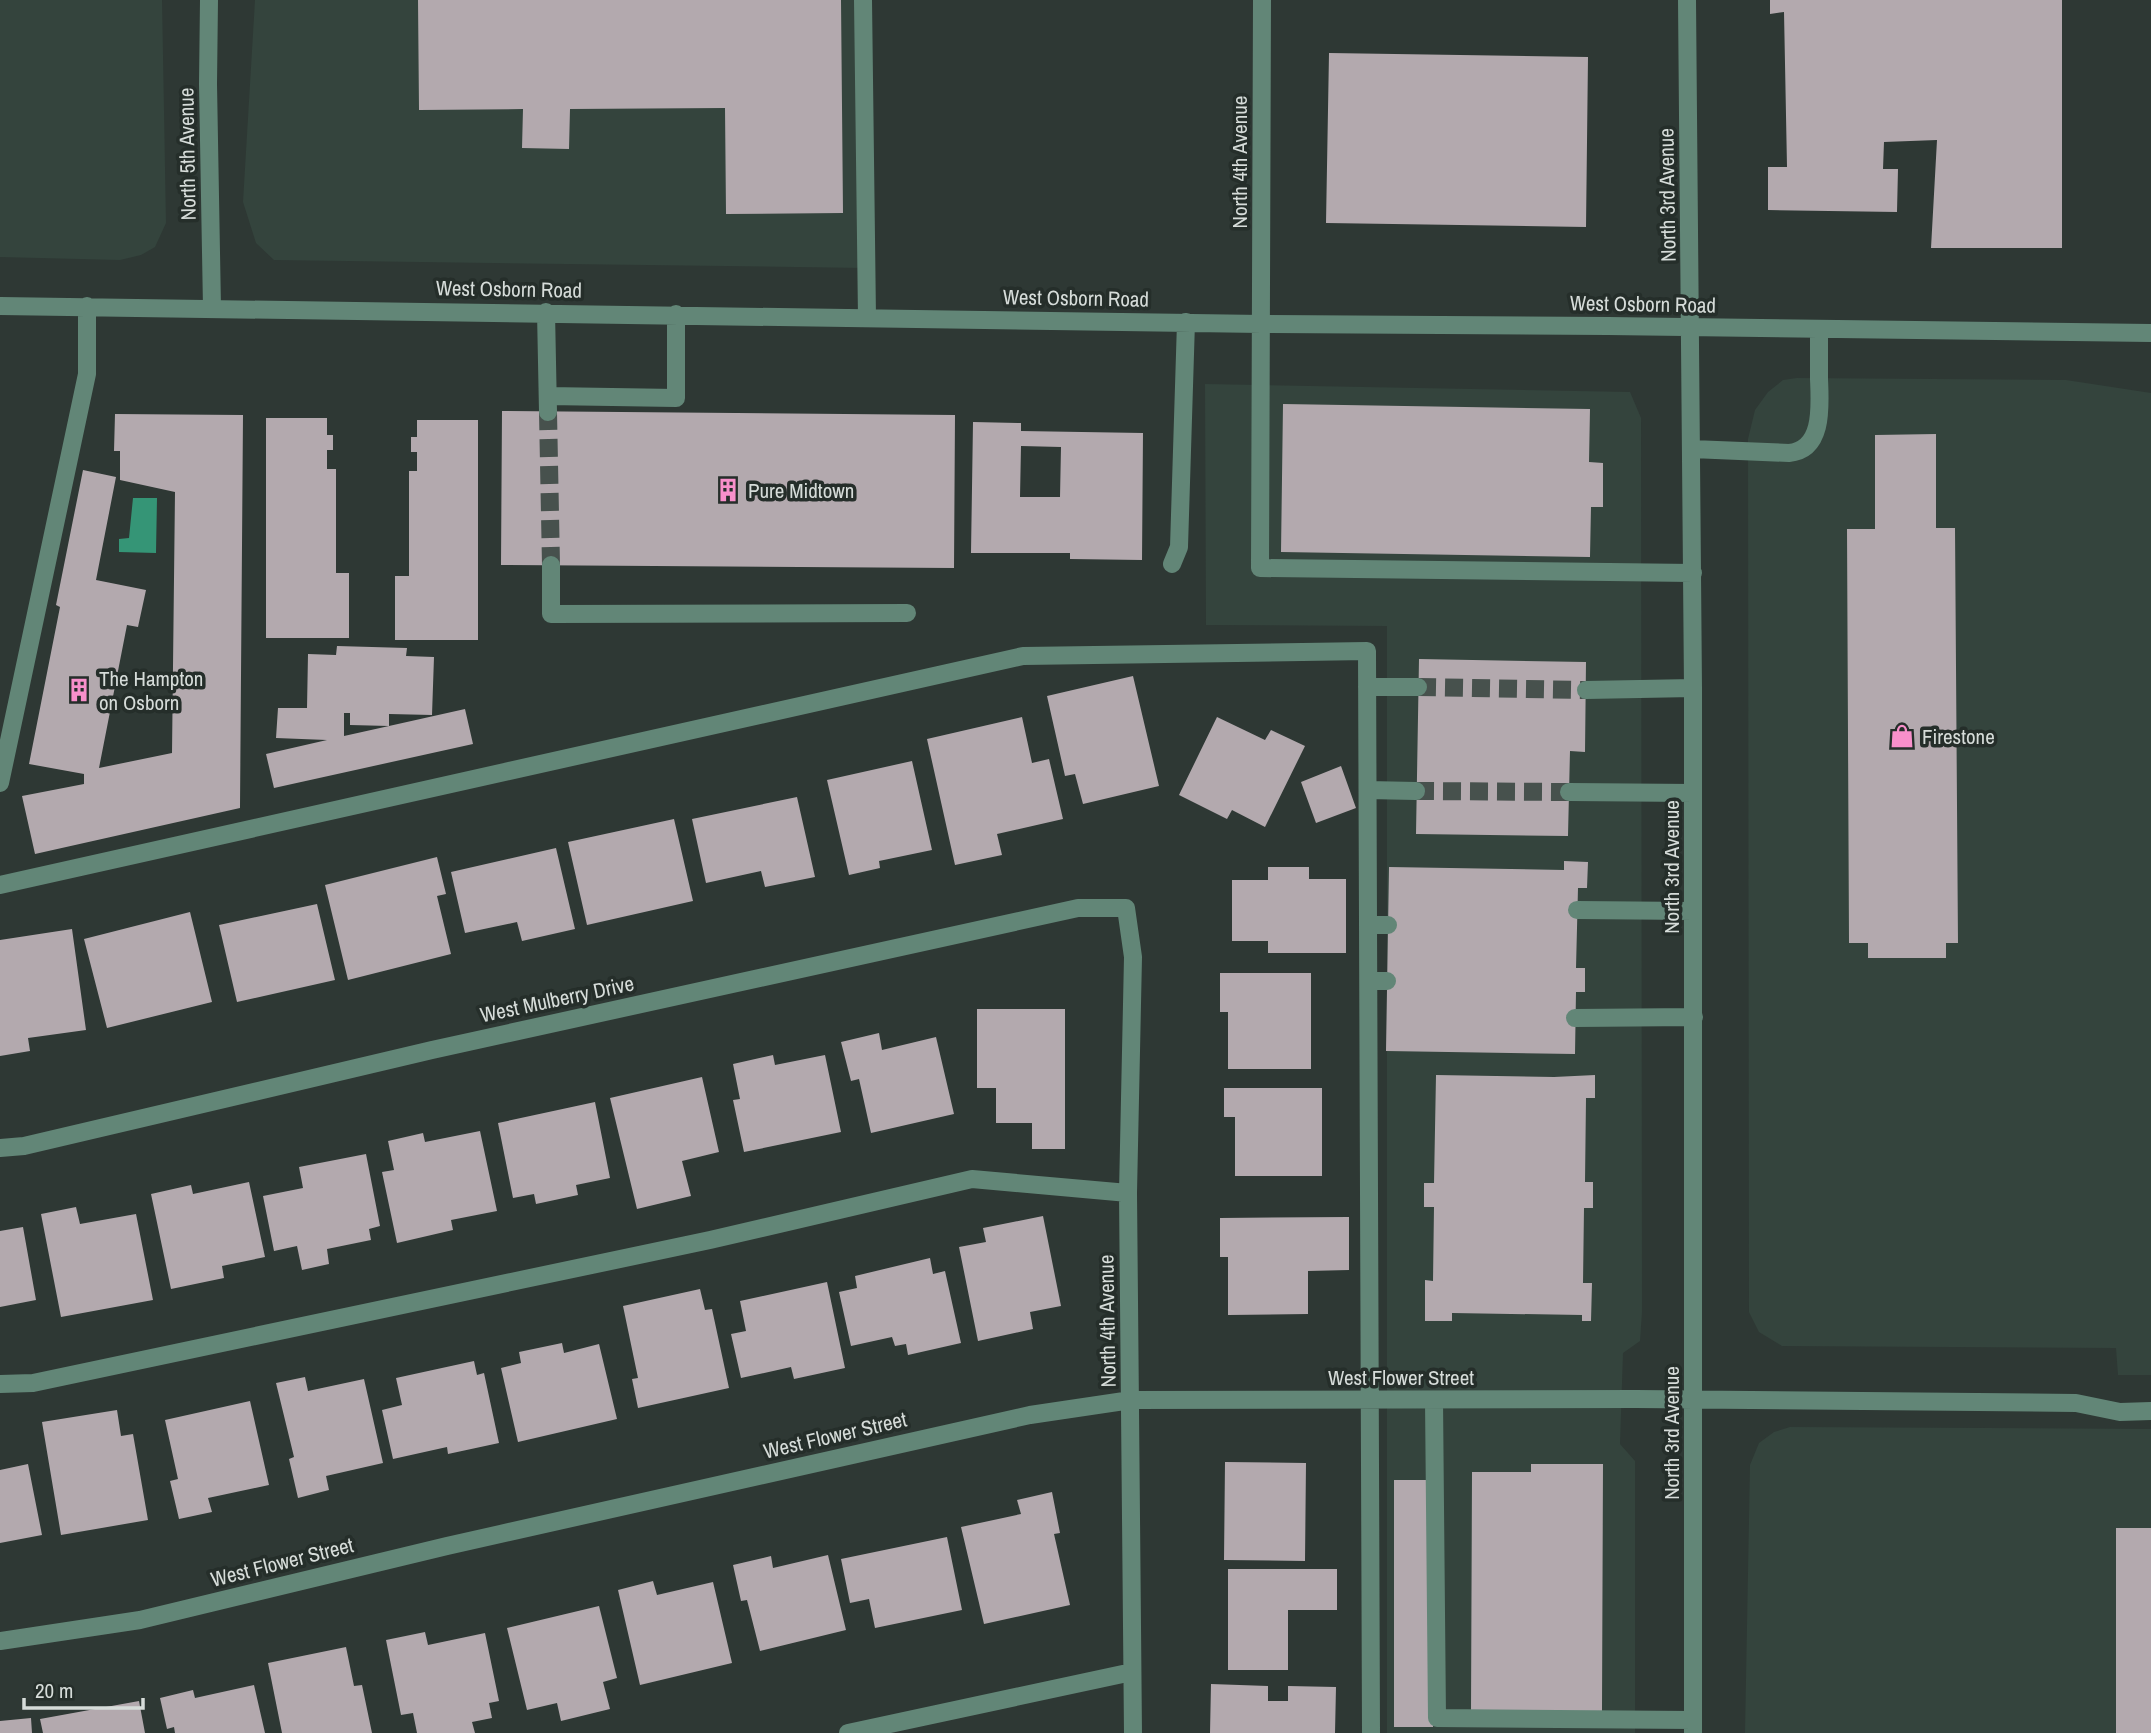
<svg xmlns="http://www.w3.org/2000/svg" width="2151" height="1733" font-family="'Archivo Narrow',sans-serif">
	<rect width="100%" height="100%" fill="#2e3834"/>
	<path fill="#34443d" d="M0 0H162L166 223 155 247 141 255 120 260 0 257Z
		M255 0H863L866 268 274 260 256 243 243 202Z
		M1797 378 2066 380 2151 393V1375H2118L2116 1348 1782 1346 1759 1332 1749 1312 1748 439 1755 410 1768 392 1783 380Z
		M1205 384 1630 392 1641 418 1642 1312 1640 1341 1623 1353 1620 1444 1635 1461V1733H1387V626L1206 625Z
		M1790 1427 2151 1429V1733H1745L1750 1465 1759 1443 1774 1432Z"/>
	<path fill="#359576" d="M133 498H157L156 553 119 552V539L129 538Z"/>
	<path fill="#b3a9ae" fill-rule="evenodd" d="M418 0H841L843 213 726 214 725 108 570 109 569 149 522 148 523 109 419 110Z
		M1770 0H2062V248H1931L1937 140 1884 142 1883 169H1898L1897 212 1768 210V167H1787L1784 12 1770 14Z
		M1329 53 1588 57 1586 227 1326 223Z
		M1283 404 1590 409 1589 462 1603 463V507H1591L1590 557 1281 552Z
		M502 411 955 415 954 568 501 565Z
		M115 414 243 415 240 808 35 854 22 796 84 784V774L29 764 60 607 56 605 83 470 116 477 96 580 146 590 138 627 127 625 99 768 172 753 175 492 120 480V451H114Z
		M266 418H327V435H333V450H327V469H336V573H349V638H266Z
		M417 420H478V640H395V576H409V471H417V452H411V437H417Z
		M973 422 1021 423V431L1143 433 1142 560 1070 559V553H971ZM1021 446 1061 447 1060 497H1020Z
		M1936 434V528H1955L1958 943H1946V958H1868V943H1849L1847 529H1875V435Z
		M337 646 407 648 406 656 434 657 432 715 389 714V726L465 709 473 744 274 788 266 754 327 740 276 738 278 708H307L308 654 336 655ZM344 713H350V725L389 726 344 736Z
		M1419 659 1586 662 1585 752 1570 751 1568 836 1416 834Z
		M1133 676 1159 786 1083 804 1075 774 1065 776 1047 696Z
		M1022 717 1032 763 1049 759 1063 819 997 834 1002 855 955 865 927 739Z
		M1217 717 1265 740 1271 730 1305 746 1265 827 1232 810 1227 819 1179 795Z
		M912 761 932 850 879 861 880 868 849 875 827 780Z
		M1341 766 1356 808 1316 823 1301 782Z
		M797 797 815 877 765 887 761 871 706 883 692 819Z
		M674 819 693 901 587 925 568 842Z
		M556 848 575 929 522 941 517 922 465 933 451 872Z
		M437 857 446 894 437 896 451 954 348 980 325 885Z
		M1564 861 1588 862 1587 888H1578L1576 968H1585V992H1576L1575 1054 1386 1051 1389 867 1564 870Z
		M1268 867H1309V879H1346V953H1268V941H1232V880H1268Z
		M317 904 335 980 237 1002 219 925Z
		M190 912 212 1002 107 1028 84 939Z
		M72 929 86 1030 28 1038 30 1051 0 1056V940Z
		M1220 973H1311V1069H1228V1012H1220Z
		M977 1009H1065V1149H1032V1123H996V1088H977Z
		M879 1033 882 1050 936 1037 954 1114 871 1133 859 1079 851 1081 841 1042Z
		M773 1055 775 1065 825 1055 841 1132 744 1152 733 1100 740 1099 733 1064Z
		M1436 1075 1554 1077 1595 1075V1098H1586L1585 1182H1593V1208H1584L1583 1283H1592L1591 1321H1582V1315L1452 1313V1321H1425V1280L1433 1281 1434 1207H1424V1183H1434Z
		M702 1077 719 1152 682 1161 691 1196 637 1209 610 1098Z
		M1224 1088H1322V1176H1235V1117H1224Z
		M595 1102 610 1178 576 1185 578 1195 536 1204 534 1194 513 1198 498 1123Z
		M480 1131 497 1211 451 1220 453 1230 397 1243 382 1172 394 1170 388 1141 423 1133 425 1142Z
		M366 1154 380 1226 369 1229 371 1240 327 1249 329 1264 302 1270 297 1246 274 1251 263 1196 303 1188 299 1167Z
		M249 1182 265 1257 222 1266 224 1278 171 1289 151 1194 191 1185 193 1194Z
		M76 1207 80 1224 136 1214 153 1300 61 1317 41 1214Z
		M1043 1216 1061 1306 1030 1312 1033 1329 978 1341 959 1247 986 1242 983 1228Z
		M1349 1217V1270L1308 1271V1314L1228 1315V1257H1220V1218Z
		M23 1227 36 1300 0 1307V1231Z
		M930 1258 933 1274 945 1271 961 1343 908 1355 906 1344 895 1346 892 1337 851 1346 839 1292 857 1288 855 1276Z
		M827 1282 845 1368 794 1379 791 1367 741 1378 731 1334 746 1331 740 1301Z
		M700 1289 705 1310 712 1309 729 1388 638 1408 632 1379 638 1378 623 1306Z
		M562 1343 564 1353 599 1344 617 1419 518 1442 501 1368 521 1363 519 1352Z
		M474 1361 477 1375 484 1373 499 1443 448 1454 447 1447 393 1459 382 1410 402 1405 396 1378Z
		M305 1377 308 1391 364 1379 383 1463 326 1476 329 1490 298 1498 289 1459 294 1457 276 1383Z
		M250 1401 269 1485 208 1498 212 1512 179 1519 170 1481 178 1479 165 1420Z
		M117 1410 121 1436 133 1434 148 1520 61 1535 42 1422Z
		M1225 1462 1306 1463 1305 1561 1224 1560Z
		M28 1464 42 1535 0 1543V1470Z
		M1531 1464H1603L1602 1711H1471L1472 1472H1531Z
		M1394 1480H1433V1727H1394Z
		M1052 1492 1060 1533 1054 1534 1070 1605 984 1624 961 1527 1021 1514 1017 1500Z
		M2116 1528H2151V1733H2116Z
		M947 1537 962 1610 875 1628 869 1599 850 1603 841 1559Z
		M828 1555 846 1630 760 1651 747 1600 741 1601 733 1565 771 1556 773 1568Z
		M1228 1569H1337V1610H1288V1670H1228Z
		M653 1581 657 1595 713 1582 732 1663 640 1685 618 1590Z
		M599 1606 617 1678 603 1682 610 1709 561 1721 557 1703 527 1710 507 1628Z
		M425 1632 428 1645 485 1633 499 1701 489 1703 492 1718 472 1722 475 1733H417L413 1713 401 1715 386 1640Z
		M346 1647 354 1686 362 1685 372 1733H282L268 1663Z
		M1211 1684 1268 1686V1701H1288V1686L1336 1687 1335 1733H1210Z
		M254 1685 265 1733H175L174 1727 167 1729 160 1698 193 1690 195 1698Z
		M139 1701 145 1733H43L40 1719Z
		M31 1718 32 1733H0V1721Z"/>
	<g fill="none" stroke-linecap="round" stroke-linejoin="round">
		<path stroke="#47514d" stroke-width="18" stroke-dasharray="18 9" stroke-linecap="butt" d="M548 412 551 565
			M1418 687 1586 690
			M1416 791 1569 792"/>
		<path stroke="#628677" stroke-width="18" d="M209 0 208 84 212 308
			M863 0 867 318
			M1262 0 1260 568 1693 573
			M1687 0 1693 688V1733
			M0 306 1262 324 1608 326 2151 333
			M546 312 548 412
			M548 396 676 398V314
			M1692 449 1789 453C1824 450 1820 405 1819 379 1819 363 1819 346 1819 329
			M1172 564 1179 547 1186 322
			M551 565V614L907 613
			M1367 687H1418
			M1586 690 1693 688
			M0 783 87 374V306
			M1368 790 1416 791
			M1569 792 1693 793
			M0 885 1023 656 1367 651 1371 1733
			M1577 910 1693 911
			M1368 925H1388
			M1369 981H1387
			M1575 1018 1694 1017
			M0 1148 24 1146 432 1050 1078 908H1126L1133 957 1128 1193 1133 1733
			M0 1384 33 1383 710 1240 972 1179 1128 1193
			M1434 1400 1437 1718 1693 1720
			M0 1641 140 1620 447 1546 1030 1415 1131 1400 1636 1399 2076 1403 2120 1412 2151 1411
			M848 1733 1132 1672"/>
	</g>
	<defs>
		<g id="building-bare" transform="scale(1.89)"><path d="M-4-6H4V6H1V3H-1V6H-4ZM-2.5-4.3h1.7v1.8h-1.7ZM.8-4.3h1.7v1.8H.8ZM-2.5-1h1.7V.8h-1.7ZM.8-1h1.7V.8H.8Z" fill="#f890cb" stroke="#252e2a" stroke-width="2.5" paint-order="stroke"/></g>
		<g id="shop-bare" transform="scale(1.89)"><path d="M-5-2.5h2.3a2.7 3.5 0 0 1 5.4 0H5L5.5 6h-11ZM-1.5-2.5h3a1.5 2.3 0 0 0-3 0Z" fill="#f890cb" stroke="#252e2a" stroke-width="2.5" paint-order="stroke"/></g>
	</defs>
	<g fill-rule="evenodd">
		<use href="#building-bare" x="728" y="490"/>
		<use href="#building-bare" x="79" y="690"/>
		<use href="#shop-bare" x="1902" y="736"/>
	</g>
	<g text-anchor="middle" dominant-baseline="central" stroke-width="7" stroke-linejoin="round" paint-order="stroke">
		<g font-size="21" fill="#d6dcd9" stroke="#252e2a">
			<text transform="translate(187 154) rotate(-91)">North 5th Avenue</text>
			<text transform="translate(1239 162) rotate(-90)">North 4th Avenue</text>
			<text transform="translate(1667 195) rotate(-91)">North 3rd Avenue</text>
			<text transform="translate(509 289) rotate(1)">West Osborn Road</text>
			<text transform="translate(1076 298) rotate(1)">West Osborn Road</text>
			<text transform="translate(1643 304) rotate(1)">West Osborn Road</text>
			<text transform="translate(1671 867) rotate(-90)">North 3rd Avenue</text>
			<text transform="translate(557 999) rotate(-12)">West Mulberry Drive</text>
			<text transform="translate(1107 1321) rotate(-91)">North 4th Avenue</text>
			<text x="1401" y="1377">West Flower Street</text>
			<text transform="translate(1671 1433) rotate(-90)">North 3rd Avenue</text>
			<text transform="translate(835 1435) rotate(-13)">West Flower Street</text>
			<text transform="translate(282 1562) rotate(-14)">West Flower Street</text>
		</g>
		<g font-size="21" fill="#d6dcd9" stroke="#252e2a" text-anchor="start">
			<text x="748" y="490">Pure Midtown</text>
			<text x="99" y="678">The Hampton<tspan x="99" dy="24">on Osborn</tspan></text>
			<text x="1922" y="736">Firestone</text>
		</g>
	</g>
	<path d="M24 1698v10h119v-10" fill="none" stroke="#d6dcd9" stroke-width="3.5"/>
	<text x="35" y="1698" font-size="21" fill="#d6dcd9" stroke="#252e2a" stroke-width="5" paint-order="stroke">20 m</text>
</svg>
